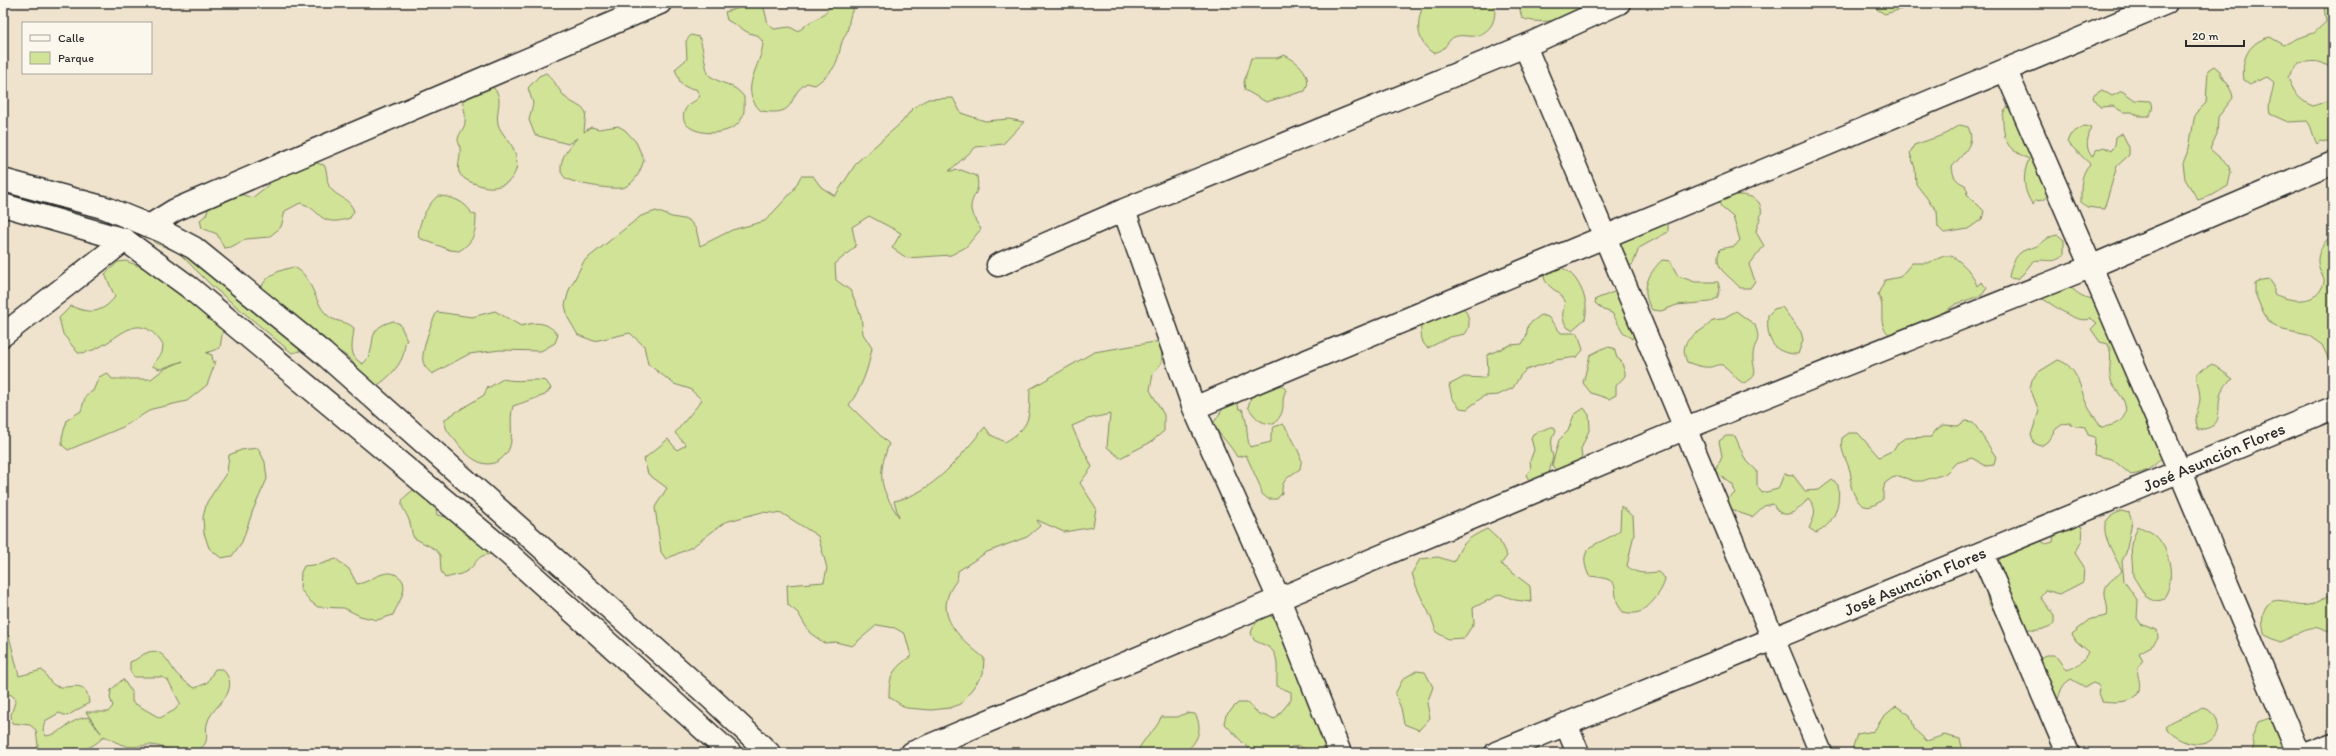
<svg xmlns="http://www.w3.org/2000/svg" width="2336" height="756" font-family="Itim,sans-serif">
	<rect width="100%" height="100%" fill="#efe3cd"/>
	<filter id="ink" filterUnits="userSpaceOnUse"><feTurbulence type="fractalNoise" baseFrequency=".025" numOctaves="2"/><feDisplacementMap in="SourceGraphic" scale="8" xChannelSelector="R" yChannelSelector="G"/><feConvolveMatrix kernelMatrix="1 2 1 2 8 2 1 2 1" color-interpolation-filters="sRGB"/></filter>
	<g filter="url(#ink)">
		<path fill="#d1e397" stroke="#7e8761" d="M757 3 764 8 768 24 774 29 790 27 797 31C803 29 805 25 810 22 820 18 827 12 833 3H858C850 11 850 17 848 28 847 34 842 39 841 45 837 66 833 72 815 85L807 83C785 96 800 117 761 111 737 88 762 67 763 42L757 35 749 33 727 20 725 12Z
			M1425 3H1494C1497 19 1492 32 1475 36 1468 37 1461 34 1454 37 1445 42 1448 50 1433 53 1416 42 1415 20 1425 3Z
			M1521 3H1586C1576 20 1540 26 1522 18L1520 10Z
			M1871 3H1922L1885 14 1878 10Z
			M2329 3H2333V71C2322 59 2313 61 2299 63L2288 77C2293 91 2299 101 2313 106L2333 99V143L2320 141 2317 144C2312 135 2313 128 2307 121L2288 122 2270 114C2267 103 2273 93 2274 82L2267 77 2250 84 2244 80C2241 59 2248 42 2270 37L2284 45 2298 38 2314 33 2326 22 2324 6Z
			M691 35 699 37C704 47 705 72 710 76 722 85 734 83 744 97 744 104 745 112 742 118 730 142 673 135 685 110 688 103 696 102 700 96L696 89 688 88 681 84 675 69 687 59 686 41Z
			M1284 55C1298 61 1314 76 1305 91L1266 102 1245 90 1244 82 1251 58H1277Z
			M2214 66 2220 71C2222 82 2232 86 2233 98L2218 117 2217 134 2210 149 2228 165 2231 172 2228 186 2213 195 2198 200 2185 179 2183 163 2189 148 2195 114 2206 103 2208 70Z
			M546 73C555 80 558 90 566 98 573 104 580 105 586 112L584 132 591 127 599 129 618 126 625 130 636 142 644 160C640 171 637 181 625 187 617 191 576 184 567 179 564 178 563 175 561 172 560 156 568 150 577 138L568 144 535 135 529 120 533 103 528 88 539 76Z
			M488 83C507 97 495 107 498 124 501 134 510 140 514 150 524 174 506 192 482 186 474 183 463 181 459 172 457 166 461 155 460 148 460 145 458 142 458 139 459 133 465 128 465 122 466 114 463 106 462 98Z
			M2102 90 2112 96 2122 91 2135 100 2151 101C2154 107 2152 111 2149 116H2139L2132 112H2123L2113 106 2100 107 2093 98 2094 95Z
			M953 98 961 113 985 121 1009 119 1024 122 1003 144 976 147 949 171 961 170 977 176C980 195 973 192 971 206 970 214 977 223 981 229L966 247 951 255 907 258 892 248 901 233 869 216 852 227 856 246 835 264 836 280 851 291 861 316 863 334 872 348C868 370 862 387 849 405L889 444C876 477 881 489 899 517L894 501C933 494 961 455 985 427L991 435 1005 442C1032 426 1029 417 1030 389L1094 352 1161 341 1162 362 1153 374 1150 390 1164 415V431L1151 442 1120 458 1107 447 1110 414 1088 419 1072 426C1077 441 1086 452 1092 467L1080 483 1096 508 1093 527 1064 532 1037 520 1040 526 1027 537 987 552 958 571C958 583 953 583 949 593 937 621 965 642 984 658L983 674 961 704 950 708 931 710 906 708 889 697C889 675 893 669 911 656L905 634 895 628 877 625 852 646 836 642 824 643 810 633 798 613 788 605 787 585 824 582 827 568 818 536 783 514 762 512 725 522 692 547 666 559 661 552 655 507 667 488 648 474 644 459 668 439 677 450 686 445 675 433 702 400 690 389 674 384 648 364 644 346 630 333 594 341 578 335 568 318 565 305 569 290 584 261 641 216 656 211 672 217 689 220 696 229 700 246 732 230 765 221 793 191 801 176H813L821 187 835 196 857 162 902 122 913 108 928 99Z
			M2011 104 2048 195 2043 200 2035 201 2033 205C2023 191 2022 175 2029 159 2009 149 2005 146 2003 123 2002 114 2004 109 2011 104Z
			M1960 125 1968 127C1977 144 1962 154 1952 167 1953 177 1956 181 1965 185L1968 193H1966L1984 211 1982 219 1968 229 1944 233 1938 227 1937 211 1916 184 1915 168 1910 153 1914 145 1946 134Z
			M2083 126 2091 127C2088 139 2084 146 2092 157L2096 150 2104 147 2111 151 2115 145 2116 137 2122 133 2129 147V155L2117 166 2104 209 2087 207 2081 202C2081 188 2080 174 2090 164L2067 142 2070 135Z
			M308 161 324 165C329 173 325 182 331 189 339 198 349 198 354 211L350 218C317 229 322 208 300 203L285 211 281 227 269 237 246 239 231 247 224 248 217 234 202 228 200 220 206 215 209 207 235 192 252 198 266 187 277 174Z
			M1727 194C1736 196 1758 192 1761 208 1763 215 1757 224 1756 232L1764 246 1749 265 1755 281 1750 288H1740C1729 274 1712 270 1720 249L1735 246 1740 240 1733 217 1721 207 1718 199Z
			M438 196C452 196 466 202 472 214L476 215C476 232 474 242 459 251L450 250 419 238C416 227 428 203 438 196Z
			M1663 219 1668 224V232L1639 248 1633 264 1626 268 1616 249 1619 242Z
			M162 231 282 334 297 343 300 351 292 353 212 286 178 252 155 243 149 237Z
			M2058 235 2064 240V255C2053 265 2046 258 2033 261L2023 274 2017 279 2009 278C2010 268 2015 255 2023 251 2028 248 2034 248 2039 245 2046 240 2049 236 2058 235Z
			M2333 235V368L2322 345 2308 335 2283 330 2269 322 2261 308 2255 293V284L2262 280 2269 279 2274 286V294C2291 302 2318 306 2324 282 2325 278 2320 272 2319 267 2315 256 2323 241 2333 235Z
			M1944 256H1952C1963 263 1973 273 1977 286L1981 282 1987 288 1982 295 1956 304 1935 318 1894 338C1873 325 1888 311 1878 294L1885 280 1900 277 1912 263H1928Z
			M1662 260 1670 261 1678 276 1695 282H1718L1720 290 1717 298 1710 302 1677 305 1661 311 1652 310C1640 291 1647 275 1662 260Z
			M126 261 149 270 224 322 220 348 206 353 212 355 213 363 216 361 207 385 187 401 152 409 123 427 68 450 62 445V437L67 420 81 411 86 395 93 391 99 377 107 373 112 379H151L164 369 183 361 160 369 152 366 162 353 163 345C134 300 114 353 78 353L63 334 59 318 71 306C90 314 101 314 115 297L105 274 118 262Z
			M294 267C313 276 313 301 327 315 335 323 346 320 354 328 353 343 347 356 363 364 381 346 361 330 393 321L400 324 407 340C404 344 405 346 404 352 401 366 385 383 371 388 362 374 350 352 333 350L261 288C267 274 280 270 294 267Z
			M1560 267C1578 273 1590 301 1585 319L1572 330 1568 328C1560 318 1563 312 1565 301 1561 291 1546 288 1544 277L1545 273Z
			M2066 283C2075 291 2081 298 2094 299L2164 454C2156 466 2146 473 2131 475L2112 459 2094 455 2095 437 2088 435 2085 427 2071 425 2070 423 2063 424 2056 429 2047 442 2041 446 2034 443 2031 435 2039 411 2030 388 2032 380 2037 373 2058 360C2078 366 2080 389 2087 405 2091 413 2097 419 2101 427 2120 426 2133 415 2121 396 2118 391 2112 386 2111 380 2107 368 2114 357 2108 344L2100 342 2091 329 2097 323 2090 319C2074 324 2054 304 2039 297Z
			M1619 290 1636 332 1632 339 1623 332 1612 313 1604 310 1595 303 1596 299Z
			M1463 307C1469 315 1472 326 1465 334L1450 337 1428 348C1418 342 1423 328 1419 318Z
			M1782 307 1801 332 1803 340 1798 354C1772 354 1766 339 1768 315L1774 309Z
			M495 311 521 326C537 321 548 322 558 335L555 343 541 351 500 350 469 354 432 374C428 370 424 367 423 361 421 352 432 320 437 312L472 317Z
			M1736 311 1755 325C1762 344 1754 340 1753 355 1752 369 1762 376 1743 383 1735 379 1731 370 1724 366 1720 363 1716 366 1712 367 1703 368 1695 365 1687 362 1676 336 1700 336 1713 320L1722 319Z
			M1541 315 1548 317 1561 333H1578L1583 350 1577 357 1556 360 1526 370 1520 376 1513 388 1498 395 1484 396 1467 409 1460 408 1452 398 1449 385 1464 377 1485 378 1488 372 1487 355 1510 345 1522 344 1526 337 1528 325Z
			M1606 347 1614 348 1617 358 1621 361 1625 372V376L1616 386V395L1609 399 1591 393 1583 383 1590 355Z
			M2212 364 2233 379C2228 382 2222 388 2221 393 2215 411 2227 427 2198 430 2193 416 2199 412 2200 399 2200 389 2196 382 2197 373Z
			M503 379C518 383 532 378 546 381L551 388 545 395 513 406C508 421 516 442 506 454 488 476 467 457 455 440 449 433 444 428 445 419L484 395 488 386V388Z
			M1274 380 1281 384 1286 390C1279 404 1289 408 1274 424 1259 424 1255 417 1248 407L1253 391Z
			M1237 401 1239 409H1242C1249 422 1245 434 1250 447L1271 442V434L1274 427 1283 424C1287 428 1301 454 1301 459 1302 462 1300 466 1300 469 1290 476 1281 479 1282 493L1277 499H1268L1262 494 1260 486 1246 455 1237 457C1230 444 1220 436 1213 424L1222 410 1221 403Z
			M1584 408 1589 415 1590 428 1581 449 1582 461 1556 471 1552 465 1559 440 1568 431 1574 415Z
			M1965 421 1973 422 1996 457 1994 465 1986 466 1972 458 1956 463 1945 474 1922 481H1914L1899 476 1892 478 1885 483 1883 491V499C1866 514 1857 505 1851 486 1850 483 1852 480 1851 477 1850 463 1839 453 1842 438L1849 433H1858L1879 457 1894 450 1898 443 1905 438 1931 437 1936 430 1943 425 1958 426Z
			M1550 427H1554L1556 431 1552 438 1551 449 1553 457 1548 477 1532 485 1526 475 1531 469 1530 461 1534 450 1531 438 1533 434Z
			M1726 436H1735L1745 459 1757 471V486L1762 493 1778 489 1784 474 1793 475 1805 491 1819 490 1832 480 1838 485C1841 504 1834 525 1816 533L1809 528C1815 516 1818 509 1808 498 1799 512 1782 523 1773 504L1764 506 1752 517 1737 512 1729 507 1728 499 1735 493 1733 485 1715 471 1722 456 1719 441Z
			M258 448 265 462 267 479 253 510 242 542 232 556 221 558 209 548 204 533 203 517 207 502 227 472 229 455 241 450Z
			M415 489 434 500 437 515 446 517 455 515 470 539 477 535 493 554C474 555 479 563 467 571 461 575 452 576 445 578L441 571 440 555 435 549 414 538C411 533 412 529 410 523 405 506 392 504 415 489Z
			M1621 506 1633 517 1634 534 1627 566C1637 575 1646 573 1658 572L1665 578C1665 588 1649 609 1639 612 1634 614 1628 613 1623 612 1606 592 1630 579 1589 576 1574 542 1602 546 1620 530Z
			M2121 511 2129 513 2132 521 2126 553 2122 561 2124 581 2138 601 2137 618 2141 624 2157 630 2158 638 2153 645 2139 653 2143 660C2132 674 2142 677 2139 690 2136 705 2112 702 2101 701L2098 693 2100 686 2093 683 2085 687 2071 679C2059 686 2061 695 2055 706L2039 658 2046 655H2055L2066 670C2076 668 2085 661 2088 651L2076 641 2072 634 2091 619 2107 616C2110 606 2101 594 2107 585 2111 579 2118 576 2122 571 2117 559 2097 530 2108 519 2111 515 2117 513 2121 511Z
			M2074 523 2082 527C2084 539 2081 543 2075 553L2084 567 2083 582 2060 594 2045 590 2040 597 2054 616V624C2024 641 2022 619 1995 612 1977 593 1992 574 2003 554L2039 540 2046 544 2053 542 2054 534Z
			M2138 526C2143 529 2148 530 2152 533 2171 545 2177 584 2162 600L2154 601 2146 597 2133 576 2131 544Z
			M1487 529 1499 540 1507 556 1501 564 1530 586 1531 602 1515 600 1500 594 1473 608 1474 623 1464 638 1448 639 1436 632C1431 611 1417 595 1412 573L1420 559 1438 557 1454 562C1462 542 1468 538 1487 529Z
			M336 559 349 569 357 584C367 583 374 576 383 574 389 572 394 573 398 576 412 585 397 605 393 615L377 620 360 616 344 608 318 607 311 602 300 589 301 572 304 566 321 564Z
			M2333 593V631H2326C2310 621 2295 636 2280 642L2265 635C2260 621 2261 596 2284 601 2291 603 2299 607 2308 605 2317 604 2325 597 2333 593Z
			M1266 614C1286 622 1275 638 1291 654L1334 753H1314L1299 746 1291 747 1288 753H1250L1246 746 1224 723 1226 715 1238 703H1247L1259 714 1275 719 1291 700V692L1277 686C1276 673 1281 654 1268 647 1264 644 1258 643 1254 640L1251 633 1254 625Z
			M3 633 9 636 19 676 42 670C47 675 49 683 56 686 69 691 87 676 89 703L67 716 59 713 45 721 43 729 46 736C63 734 68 719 88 717L101 733 86 712H108L113 706 110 698 111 690 123 679 132 693V702L160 718 175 710 180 703 168 680 161 677H134L130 671V662C138 660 141 654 149 652 162 648 169 663 175 672 181 679 188 684 195 688L207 683 215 669H223C228 676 231 681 229 689 227 700 210 710 207 724 205 735 211 744 197 750 182 756 165 746 150 745 141 745 134 748 126 746 118 744 111 739 104 736 89 755 59 753 36 753L38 745 36 730 30 725 12 723 11 715 16 699 10 694 3 700Z
			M1416 671 1425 672 1433 687 1427 703 1430 718 1419 730 1404 724 1401 708 1395 694 1403 679Z
			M1896 706 1910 715 1915 730 1927 741 1944 735 1960 739 1962 747 1970 753H1851L1857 734 1874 731 1883 717Z
			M2202 708C2230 714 2219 756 2184 741 2176 737 2170 734 2165 726 2175 717 2191 716 2202 708Z
			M1186 713 1195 714C1204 729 1197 743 1184 753H1137C1142 738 1156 732 1161 717H1178Z
			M2273 717 2287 753H2252L2254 744 2252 737 2258 722Z"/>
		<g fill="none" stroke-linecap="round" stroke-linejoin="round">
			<g stroke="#2b2b2b" stroke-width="25">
				<path id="street" d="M1525 46 1619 3
					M2006 71 2180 472 2298 753
					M149 226 175 210 660 3
					M998 265 1124 210
					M3 335 125 240
					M1194 408 2166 3
					M1982 553 2068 753
					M1566 724 1578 753
					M912 753 1686 428 2090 267 2333 163
					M1340 753 1279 599 1194 408 1124 210 1525 46 1821 753
					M2309 753 2333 744"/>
			</g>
			<g stroke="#2b2b2b" stroke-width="25">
				<path id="secondary" d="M3 180 106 208 162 231 194 248 323 353 712 699 769 753
					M3 205 125 240 189 287 509 554 730 753
					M1496 753 2333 408"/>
			</g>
			<use href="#street" stroke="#fbf7ec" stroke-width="22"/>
			<use href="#secondary" stroke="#fbf7ec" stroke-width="22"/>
		</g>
	</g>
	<g text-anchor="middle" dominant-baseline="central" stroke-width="3.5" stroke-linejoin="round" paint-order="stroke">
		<g font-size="17" fill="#2b2b2b" stroke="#fbf7ec">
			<text transform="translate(2214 457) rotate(-23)">José Asunción Flores</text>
			<text transform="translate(1915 581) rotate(-23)">José Asunción Flores</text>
		</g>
	</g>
	<rect width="2336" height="756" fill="none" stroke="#fbf7ec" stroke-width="16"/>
	<rect x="8" y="8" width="2320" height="740" fill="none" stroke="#2b2b2b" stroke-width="1.5" filter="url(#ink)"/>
	<rect x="22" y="22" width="130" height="52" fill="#fbf7ec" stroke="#a8a59f"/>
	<rect x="30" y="35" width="20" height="6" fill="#fbf7ec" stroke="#a8a59f"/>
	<text x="58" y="42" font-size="12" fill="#2b2b2b">Calle</text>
	<rect x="30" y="52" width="20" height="12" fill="#d1e397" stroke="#a8a59f"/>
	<text x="58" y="62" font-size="12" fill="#2b2b2b">Parque</text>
	<path d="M2186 40v6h58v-6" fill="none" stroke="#2b2b2b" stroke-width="2"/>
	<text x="2192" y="40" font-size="12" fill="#2b2b2b" stroke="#fbf7ec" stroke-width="3" paint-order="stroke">20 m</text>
</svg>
